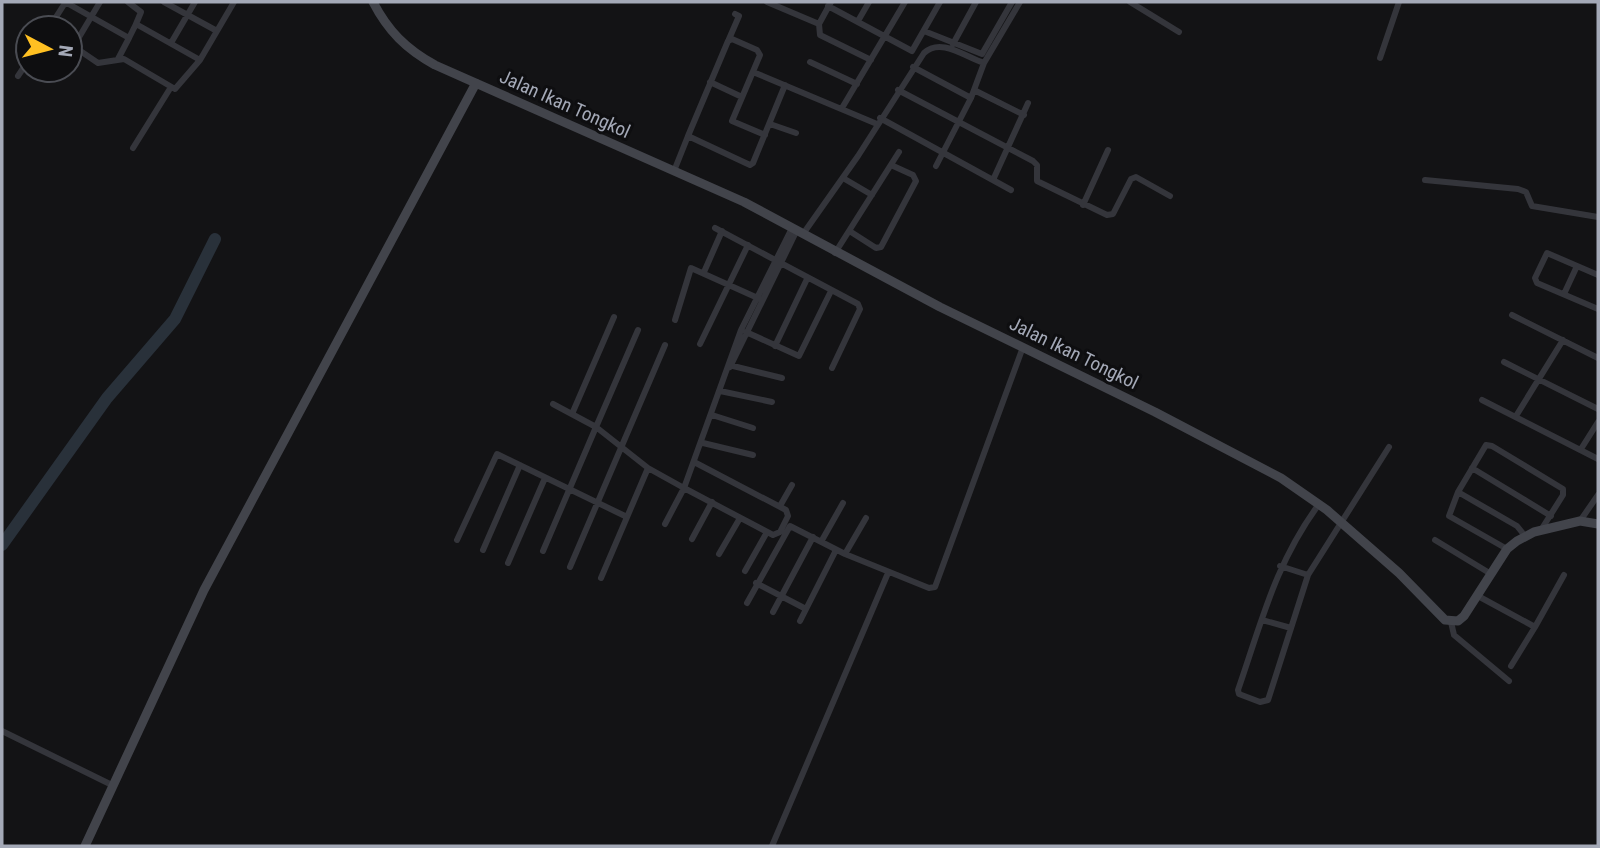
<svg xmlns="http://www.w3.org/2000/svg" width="1600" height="848" font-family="'Roboto Condensed',sans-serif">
	<rect width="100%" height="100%" fill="#131315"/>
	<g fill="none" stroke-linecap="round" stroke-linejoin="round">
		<path stroke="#29313a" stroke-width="12" d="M2 545 107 398 175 319 215 239"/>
		<path stroke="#34353b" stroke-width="6" d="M65 2 129 38 136 24 200 60
			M100 2 75 44 76 48 98 63 124 59 175 89 200 60 234 2
			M128 2 141 12 136 24
			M164 2 217 31
			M767 2 819 24
			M831 2 819 24 820 35 871 60
			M1130 2 1179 32
			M828 6 912 51 940 2
			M858 21 869 2
			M49 28 65 3
			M924 31 982 54 1012 2
			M729 39 739 16 735 14
			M171 43 195 2
			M953 44 976 2
			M1380 58 1399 2
			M118 59 129 38
			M810 62 857 84
			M913 67 971 98
			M753 72 877 124
			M18 76 28 61
			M710 82 742 97
			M898 90 1033 161 1037 165V181L1107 215 1113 214 1131 179 1136 177 1170 196
			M974 90 1024 115
			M842 108 905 2
			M880 118 1011 190
			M770 124 796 133
			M765 135 732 121 760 55 757 50 732 39 728 41 688 136 750 165 753 163 785 85
			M133 148 171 87
			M936 166 971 98 984 63
			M674 171 688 136
			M843 178 872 195
			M993 180 1028 103
			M1425 180 1518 189 1526 192 1532 206 1598 217
			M1083 205 1108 150
			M715 228 858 304 860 309 832 368
			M851 232 876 248 881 247 916 181 913 175 891 165
			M803 234 858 156 924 53C941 37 965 57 984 63L1020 2
			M835 253 899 152
			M704 272 722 231
			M1598 275 1547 253 1535 278 1537 283 1598 309
			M1564 294 1577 266
			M1512 315 1598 358
			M675 320 691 268 760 299
			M746 332 799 356 831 291
			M700 344 748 245
			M775 346 807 279
			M1504 362 1598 409
			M729 365 782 378
			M730 367 797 230
			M720 391 772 402
			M1482 400 1598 459
			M553 404 596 427 638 330
			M572 414 614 317
			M712 415 753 428
			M1516 416 1563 340
			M703 443 753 455
			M1581 449 1598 422
			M696 463 786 510 788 516 780 532 773 535 684 488 741 330 792 228
			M1472 468 1551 516
			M1458 492 1517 526 1525 536
			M1319 504C1275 564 1262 621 1238 690L1239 694 1260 702 1268 700 1308 575 1389 447
			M780 506 792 485
			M1580 521 1598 495
			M692 539 712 502
			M457 540 497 454 625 516
			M1435 540 1491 574
			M821 542 843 503
			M1507 549 1449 516 1458 492 1486 445 1492 446 1563 489V495L1541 530
			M483 550 520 465
			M543 551 596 427 648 468
			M719 554 740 518
			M845 554 866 518
			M508 563 545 478
			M1280 566 1308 575
			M570 567 665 345
			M745 571 767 532
			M601 578 648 468 684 488 665 524
			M756 583 806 609
			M1478 596 1535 627 1564 575
			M747 603 790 526 845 554 929 588 935 587 1023 347
			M773 612 813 537
			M1262 620 1291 628
			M800 621 836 550
			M1451 622 1454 635 1509 681
			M1511 666 1535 627
			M2 731 114 786
			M772 846 888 573"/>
		<path stroke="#42444b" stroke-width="9" d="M373 2C388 31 406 49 435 65L744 202 940 307 1155 412 1281 478 1327 510 1399 573 1445 620 1458 621 1464 616 1507 549 1517 541 1534 532 1580 521 1598 524
			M85 846 204 590 476 83"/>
	</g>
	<g text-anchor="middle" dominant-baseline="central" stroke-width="6" stroke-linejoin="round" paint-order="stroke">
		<g font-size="19" fill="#a4a9b7" stroke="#0e0e10">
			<text transform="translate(565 104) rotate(24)">Jalan Ikan Tongkol</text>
			<text transform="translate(1074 353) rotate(26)">Jalan Ikan Tongkol</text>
		</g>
	</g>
	<rect width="1600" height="848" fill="none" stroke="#a4a9b7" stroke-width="7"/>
	<g transform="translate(49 49) rotate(97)"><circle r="33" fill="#0e0e10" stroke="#4a4c53" stroke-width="2"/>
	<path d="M0-5L12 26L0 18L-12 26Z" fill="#ffc022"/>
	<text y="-10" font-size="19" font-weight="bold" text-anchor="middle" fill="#a4a9b7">N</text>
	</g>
</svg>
